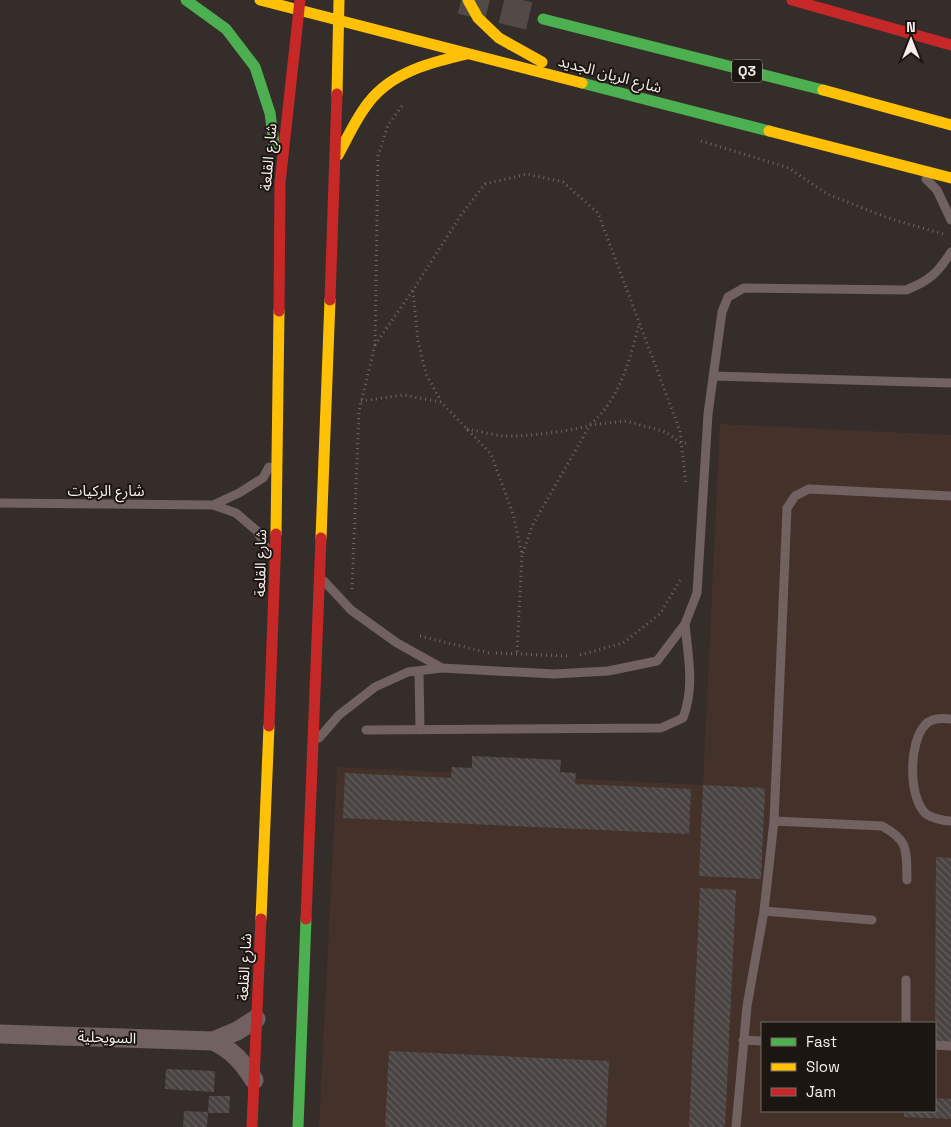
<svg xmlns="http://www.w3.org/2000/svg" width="951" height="1127" font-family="'Space Grotesk','Noto Sans Arabic',sans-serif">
	<defs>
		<pattern id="building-back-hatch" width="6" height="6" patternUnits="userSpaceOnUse" patternTransform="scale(1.25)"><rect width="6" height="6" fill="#494441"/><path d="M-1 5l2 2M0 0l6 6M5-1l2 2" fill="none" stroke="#645f5d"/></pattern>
	</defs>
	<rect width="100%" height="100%" fill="#352d2a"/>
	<path fill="#44322a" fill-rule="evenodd" d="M720 424 951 435V1127H319L337 767 703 785ZM762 1023H935V1111H762Z"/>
	<path fill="url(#building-back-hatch)" d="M472 756 561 760 560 772 576 773 575 784 691 789 689 834 343 818 345 773 451 778 452 767 472 768Z
		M703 785 765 788 761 879 699 876Z
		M936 857 951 858V1042L935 1041Z
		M700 888 736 890 725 1127H689Z
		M389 1051 609 1061 606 1127H385Z
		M166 1069 215 1071 214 1092 165 1089Z
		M209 1096H230L229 1113H208Z
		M935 1098 951 1099V1119L904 1117V1111H935Z
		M184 1111 208 1112 207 1127H183Z"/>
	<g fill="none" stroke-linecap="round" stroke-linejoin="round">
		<path stroke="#524a47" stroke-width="28" stroke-dasharray="28 14" stroke-linecap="butt" d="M461 0 543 19"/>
		<path stroke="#726766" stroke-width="3" stroke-dasharray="1 4" stroke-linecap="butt" d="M701 141 789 168 827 194 891 219 943 234
			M413 291 418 341 426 374 441 401
			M375 345 415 287 461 215 485 184 527 174 563 182 598 213 680 431 686 485
			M361 401 404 395 441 402 491 454 513 514 522 554 517 654
			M467 429C479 431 492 435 505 436 519 437 583 431 592 423 620 398 630 359 639 324
			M523 553 532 526 590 425 626 421 666 432 681 443H690
			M352 589 359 411 375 345 378 156 388 125 402 106
			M420 636 489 653
			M496 653 567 656
			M580 655 623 643 660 614 682 577"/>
		<path stroke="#716160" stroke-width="9" d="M926 179 937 190 951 220
			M713 376 951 383
			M0 503 213 505 236 513 257 531 268 551
			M213 505 239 493 263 478 269 467
			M324 581 351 610 397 643 442 668
			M419 671 420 730
			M951 719C943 718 931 718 925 725 909 742 908 796 925 813 931 818 944 821 951 821
			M366 730 661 728 683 718C695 686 688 657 685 624
			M319 738 339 715 375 687 408 672 442 668 554 674 608 671 657 661 685 624 697 593 708 414 722 312 728 297 744 288 906 290C929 281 938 273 951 252
			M774 821 882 826C910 841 906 851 907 880
			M764 911 872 920
			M906 1023V980
			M743 1040 762 1041
			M935 1045 951 1046
			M736 1127 747 1006 764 911 774 821 787 508 795 496 809 489 951 496"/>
		<path stroke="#716160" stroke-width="19" d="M0 1034 213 1041 237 1031 256 1019
			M213 1041C232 1050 243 1062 254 1080"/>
		<path stroke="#4caf50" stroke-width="11" d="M186 0 226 29 255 67 270 113 274 144
			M543 19 823 90
			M582 83 769 131
			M298 1127 306 919"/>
		<path stroke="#ffc107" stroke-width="11" d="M260 0 582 83
			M468 0 478 18 499 38 542 62
			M823 90 951 125
			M337 94 339 0
			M769 131 951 178
			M338 155C348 137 356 118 369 102 392 72 432 62 467 54
			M276 534 279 311
			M321 538 330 300
			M261 919 269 726"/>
		<path stroke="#c62828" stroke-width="11" d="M792 0 951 45
			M330 300 337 94
			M279 311 280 183 300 0
			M269 726 276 534
			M306 919 321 538
			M252 1127 261 919"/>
	</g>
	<g text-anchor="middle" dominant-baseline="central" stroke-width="4" stroke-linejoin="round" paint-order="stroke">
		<rect fill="#1c1613" stroke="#b5adaa" stroke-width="1" x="732" y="59.5" width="30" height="23" rx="4"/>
		<g font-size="14" font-weight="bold" fill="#f6eeea">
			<text x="747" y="71">Q3</text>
		</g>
		<g font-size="15" fill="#f6eeea" stroke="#1c1613">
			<text transform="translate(610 74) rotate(15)">شارع الريان الجديد</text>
			<text transform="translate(268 157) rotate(-85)">شارع القلعة</text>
			<text x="106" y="490">شارع الركيات</text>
			<text transform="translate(260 563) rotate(-89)">شارع القلعة</text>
			<text transform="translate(244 967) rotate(-87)">شارع القلعة</text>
			<text transform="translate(107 1037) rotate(2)">السويحلية</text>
		</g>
	</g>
	<rect x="761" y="1022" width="175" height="90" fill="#1c1613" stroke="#736c69"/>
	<rect x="771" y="1038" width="25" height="8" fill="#4caf50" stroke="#736c69"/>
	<text x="806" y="1047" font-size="15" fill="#f6eeea">Fast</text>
	<rect x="771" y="1063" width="25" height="8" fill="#ffc107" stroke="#736c69"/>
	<text x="806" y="1072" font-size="15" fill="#f6eeea">Slow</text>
	<rect x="771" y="1088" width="25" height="8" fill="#c62828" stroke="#736c69"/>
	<text x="806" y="1097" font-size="15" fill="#f6eeea">Jam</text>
	<g transform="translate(911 40)" stroke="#1c1613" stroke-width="4" paint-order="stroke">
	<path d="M0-4L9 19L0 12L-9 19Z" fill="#f6eeea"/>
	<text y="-8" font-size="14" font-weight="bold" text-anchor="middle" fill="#f6eeea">N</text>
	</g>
</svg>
